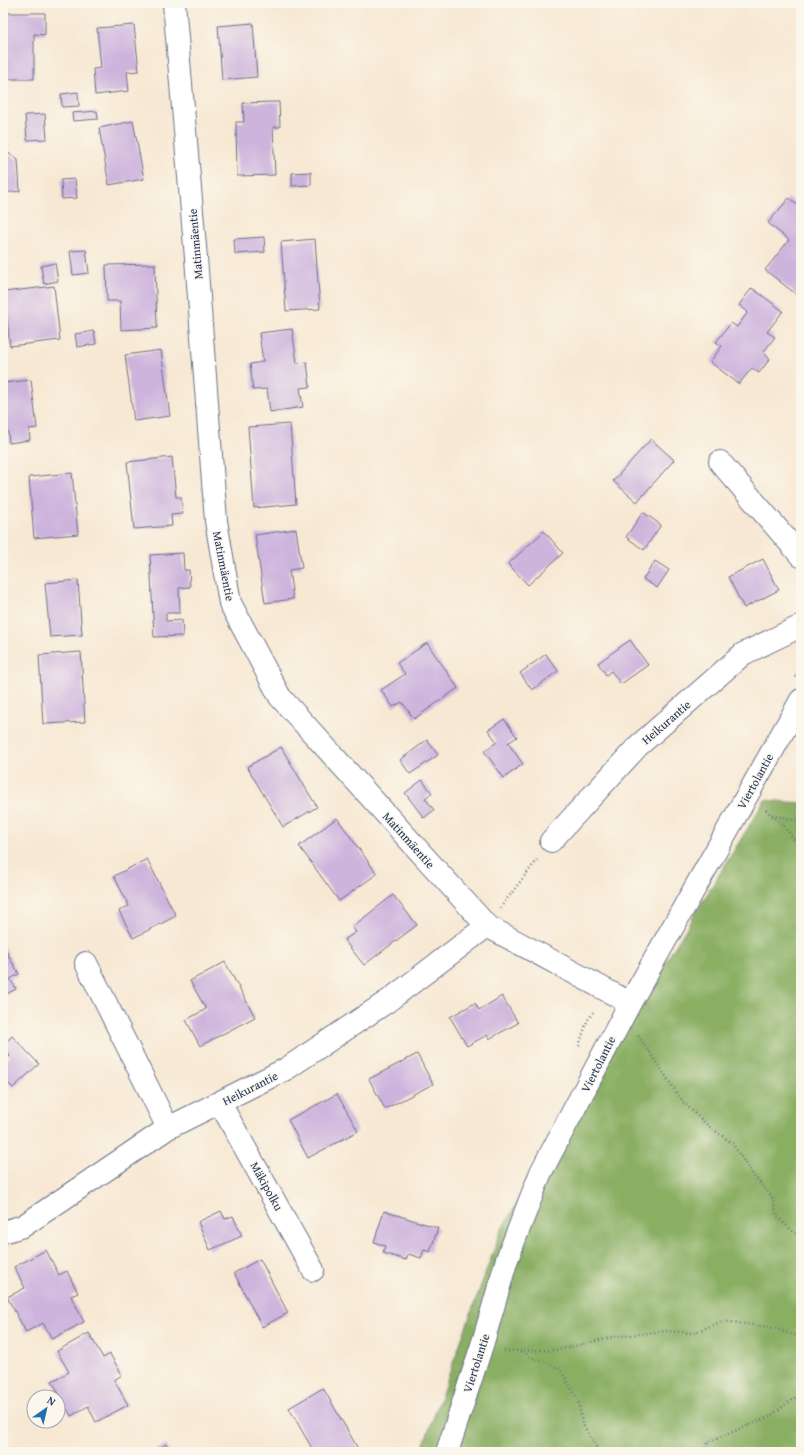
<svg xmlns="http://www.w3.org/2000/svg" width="804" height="1455" font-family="'Gentium Book Plus',serif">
	<rect width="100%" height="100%" fill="#fbf7ec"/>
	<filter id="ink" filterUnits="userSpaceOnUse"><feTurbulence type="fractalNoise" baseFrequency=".025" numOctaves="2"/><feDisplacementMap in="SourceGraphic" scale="8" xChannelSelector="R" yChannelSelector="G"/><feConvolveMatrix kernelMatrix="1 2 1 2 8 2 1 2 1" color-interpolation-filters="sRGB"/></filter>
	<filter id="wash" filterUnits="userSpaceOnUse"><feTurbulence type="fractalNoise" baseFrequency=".012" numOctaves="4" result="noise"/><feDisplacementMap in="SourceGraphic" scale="16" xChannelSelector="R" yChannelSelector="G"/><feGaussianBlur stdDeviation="0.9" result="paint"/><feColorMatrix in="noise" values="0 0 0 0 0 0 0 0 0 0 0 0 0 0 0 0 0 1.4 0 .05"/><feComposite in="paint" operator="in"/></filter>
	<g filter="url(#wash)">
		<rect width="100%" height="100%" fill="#f7e8d3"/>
		<path fill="#8aaf64" stroke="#526f61" d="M765 800 801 803V1452H421L501 1230Z"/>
		<g id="blocks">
			<path fill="#cdb4dd" d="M4 13H45V35L34 34V79H3Z
				M253 23 257 77 222 80 218 26Z
				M134 25 139 71 127 72 129 91 95 95 93 69 101 68 97 28Z
				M78 92 79 106 62 107 61 94Z
				M273 102H279L280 127H273L275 175 237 176 236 122H244L243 103Z
				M97 111 98 119 73 121 72 113Z
				M45 114 47 139 27 140 25 115Z
				M133 121 144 179 109 185 99 128Z
				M3 149 18 160 20 191 3 193Z
				M311 172V185L292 186V173Z
				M75 179 77 198 62 199 61 180Z
				M789 198 801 208V298L765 270 789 240 768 223Z
				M264 237 265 252 235 254 234 239Z
				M315 239 320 309 286 311 281 242Z
				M86 250 89 273 73 275 70 251Z
				M55 263 58 281 44 284 41 266Z
				M155 264 157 328 121 330 120 301H107L106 265Z
				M54 286 60 340 10 346 4 292Z
				M752 288 783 311 767 332 775 337 763 353 770 359 759 373 752 368 739 384 710 362 722 346 716 342 731 323 737 327 748 312 739 305Z
				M292 329 297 363 307 362 310 387 300 388 303 407 270 412 267 389 253 390 250 364 263 362 259 333Z
				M94 331 96 344 77 347 75 334Z
				M161 350 170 416 134 421 125 355Z
				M31 380 37 428 29 429 30 440 9 443 8 431 3 432V383Z
				M290 424 296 504 254 508 248 427Z
				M651 439 674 460 637 502 613 481Z
				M172 457 176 497H181L183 514 171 515 172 526 134 529 127 462Z
				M72 473 78 534 34 538 29 477Z
				M643 512 661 525 644 550 626 537Z
				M296 529 302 568 289 570 293 599 265 603 255 535Z
				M544 531 563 553 528 585 508 564Z
				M183 553 184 570H189L190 587 179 588 180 613H166V621L182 620 183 636 154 637 150 555Z
				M763 559 779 590 744 608 728 577Z
				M655 561 669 570 657 588 643 579Z
				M78 580 82 635 50 637 45 583Z
				M630 640 648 665 621 684 611 671 606 675 598 663Z
				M427 643 458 688 414 719 402 702 393 707 381 690 405 674 397 663Z
				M81 652 85 722 43 724 39 655Z
				M546 654 558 671 532 690 520 673Z
				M504 719 517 737 508 743 523 764 504 778 484 751 497 742 488 730Z
				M427 740 438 755 410 774 400 760Z
				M281 747 317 807 283 827 247 767Z
				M422 780 432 793 425 798 434 810 424 818 405 793Z
				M337 818 377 874 339 901 299 846Z
				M147 859 176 916 133 938 119 911 129 906 114 876Z
				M393 895 417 925 364 965 344 940 356 932 352 927Z
				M3 946 19 974 10 979 16 989 3 996Z
				M225 962 255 1017 200 1046 186 1020 206 1009 190 981Z
				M502 996 518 1023 489 1039 487 1035 467 1046 450 1017 475 1003 479 1010Z
				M12 1036 39 1064 13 1088 3 1078V1062L10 1056 3 1048V1045Z
				M417 1054 433 1084 385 1109 369 1079Z
				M337 1094 358 1131 308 1158 288 1120Z
				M221 1211 225 1219 233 1216 242 1236 210 1250 198 1222Z
				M384 1211 438 1228 430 1252 424 1250 421 1258 408 1254 406 1260 383 1253 385 1246 374 1242Z
				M46 1250 59 1275 67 1271 78 1293 71 1296 84 1322 52 1339 43 1323 26 1332 7 1297 25 1288 14 1267Z
				M260 1259 288 1313 262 1327 234 1273Z
				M89 1333 103 1358 110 1354 122 1375 114 1380 128 1405 96 1422 88 1406 71 1416 52 1381 69 1372 57 1351Z
				M323 1388 360 1452H314L289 1408Z
				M166 1444 170 1452H151L158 1449Z"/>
		</g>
	</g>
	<g filter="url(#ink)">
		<use href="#blocks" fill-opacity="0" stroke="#687087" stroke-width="1"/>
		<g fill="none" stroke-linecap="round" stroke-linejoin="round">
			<g stroke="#687087" stroke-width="24">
				<path id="minor" d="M174 3 196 258 216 521 230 603 280 697 487 926 630 1003
					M720 462 801 556
					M551 841 638 746 743 654 801 626
					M86 963 168 1128
					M220 1103 313 1270
					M3 1232 23 1226 168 1128 286 1069 388 1001 487 926
					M447 1452 483 1342 507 1259 541 1172 630 1003 801 700"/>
			</g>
			<path stroke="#687087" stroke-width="2.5" stroke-dasharray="1 3" stroke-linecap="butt" d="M795 677 801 668
				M766 810 784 826 801 849
				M772 815 801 821
				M500 908 537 860
				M638 1036 644 1044 683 1102 707 1125 732 1143 753 1175 772 1197 777 1216 791 1230 801 1237
				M579 1046 587 1021 594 1011
				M504 1351 557 1350 613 1337 666 1331 693 1333 723 1321 775 1328 801 1338
				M523 1351 530 1357 546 1362 560 1369 578 1400 582 1423 596 1446 597 1452
				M705 1452 708 1442 769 1417 796 1397 801 1395"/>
			<use href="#minor" stroke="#fff" stroke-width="22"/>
		</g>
	</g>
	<g text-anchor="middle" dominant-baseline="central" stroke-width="3" stroke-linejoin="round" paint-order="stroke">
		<g font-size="12" fill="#1b2f5e" stroke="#fbf7ec">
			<text transform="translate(195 244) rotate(-95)">Matinmäentie</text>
			<text transform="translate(224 566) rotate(79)">Matinmäentie</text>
			<text transform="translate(666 722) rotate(-41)">Heikurantie</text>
			<text transform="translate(755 781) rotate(-61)">Viertolantie</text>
			<text transform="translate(409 840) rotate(48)">Matinmäentie</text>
			<text transform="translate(598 1064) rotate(-63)">Viertolantie</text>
			<text transform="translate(250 1088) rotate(-27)">Heikurantie</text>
			<text transform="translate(267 1186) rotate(61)">Mäkipolku</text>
			<text transform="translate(476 1363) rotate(-72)">Viertolantie</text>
		</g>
	</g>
	<rect width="804" height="1455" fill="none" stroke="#fbf7ec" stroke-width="16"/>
	<g transform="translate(46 1409) rotate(34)"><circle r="19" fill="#fbf7ec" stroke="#a1a7b3"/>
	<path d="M0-3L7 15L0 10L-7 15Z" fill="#1f6fb2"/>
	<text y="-6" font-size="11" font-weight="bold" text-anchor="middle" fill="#1b2f5e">N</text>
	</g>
</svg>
